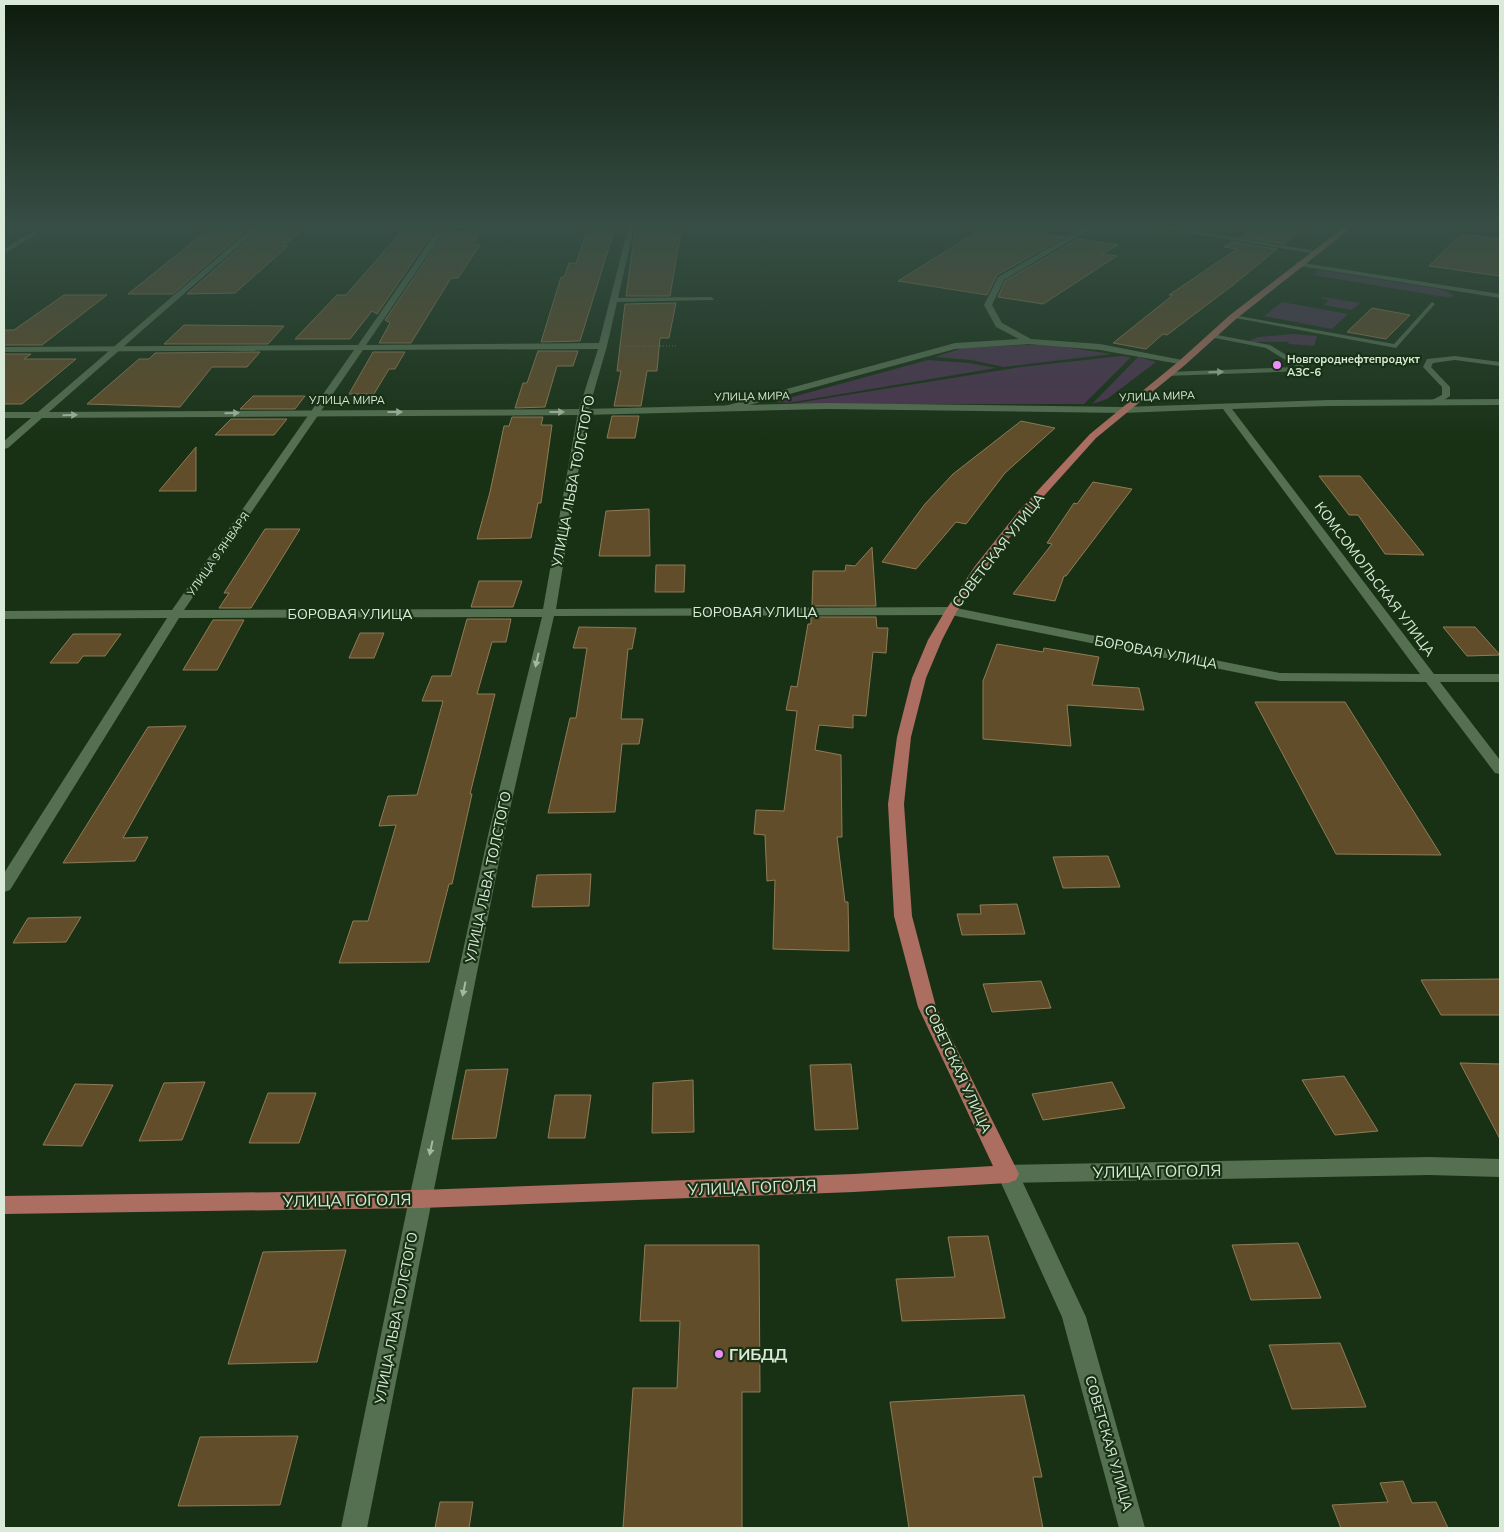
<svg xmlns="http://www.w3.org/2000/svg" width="1504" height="1532" font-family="Mulish,sans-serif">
	<rect width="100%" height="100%" fill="#183115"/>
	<path fill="#4c3450" d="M1319 270 1440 289 1453 294 1451 298 1313 275Z
		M1323 297 1360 303 1352 310 1324 305 1329 300 1321 299Z
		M1282 302 1348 314 1332 329 1264 316Z
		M1293 334 1317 336 1314 346 1289 344 1288 342C1278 341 1255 343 1249 341L1258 337Z
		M1044 344 1112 354 1004 367 971 360 935 357 963 348Z
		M1122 356 1131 357 1084 404H790L1021 367Z
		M1138 357 1156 362 1107 399 1092 404Z
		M928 360 969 363 996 368 788 403 774 402Z"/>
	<path fill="#614d29" stroke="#907b56" d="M983 228H1012L1065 237 997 275 987 295 898 281Z
		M1254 228H1304L1284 244 1241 237Z
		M402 231H434L377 314 372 311 350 339H295L337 295H346Z
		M446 231 481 232 473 245H480L458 278H451L411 343H379L390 323 385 320Z
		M587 231H614L580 341 541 342 561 277H564L569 263H576Z
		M635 231H681L670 296H626Z
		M244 232 173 294H128L204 233Z
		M257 232H300L283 246H288L235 293 187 294Z
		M1461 234 1500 239V276L1429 266Z
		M1078 239 1118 245 1102 254 1117 256 1043 304 998 297 1005 281Z
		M1232 242 1277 249 1233 285 1167 335 1163 334 1146 349 1113 343 1173 295H1169L1237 249 1224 247Z
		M64 295H107L42 345H4V330H14Z
		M676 303 669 338H660L657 371H647L641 406H614L621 371H617L625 304Z
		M1372 308 1410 315 1386 339 1347 332Z
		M184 325 284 326 268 344H164Z
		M538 351H578L573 366H557L545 407 515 408 523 383H527Z
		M260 352 247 367H212L180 407 87 404 139 359H149L155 353Z
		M373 352H405L395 369H389L374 394H349Z
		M4 354H31L24 359H76L22 404H4Z
		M253 396H305L295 409H240Z
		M612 416H639L635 438H607Z
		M512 417H543L541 425H552L541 503H538L531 538 477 539 490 492 504 426H509Z
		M231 419H287L274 435H215Z
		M1021 421 1055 428 1005 473 966 524 956 522 916 569 882 562 925 504 953 474Z
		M196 447V491H159Z
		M1319 476H1360L1424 555 1385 554 1358 515H1349Z
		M1093 482 1132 489 1066 576H1064L1055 601 1013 594 1052 544 1047 543 1074 503 1077 504Z
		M649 509 650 556H599L606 511Z
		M265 529H300L251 608H219L229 593H224Z
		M872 547 876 606H812L813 571H845L846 565 855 566Z
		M656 565H685L684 592H655Z
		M479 581H522L513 607H471Z
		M811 617H876L877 628H888L886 653 873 652 866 716 853 715V728L819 725 815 750 841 755 842 837H837L845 902H848L849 951 773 949 775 880 767 881 765 835 754 834 756 810 784 811 797 711 786 710 791 686 797 687 808 624H811Z
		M467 619H511L506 642H492L477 694H495L470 794H472L452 884H449L429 962 339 963 353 921H368L396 825 379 826 388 796 417 795 443 701H422L432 676H451Z
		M213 620H244L217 670H183Z
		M579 627 636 628 632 649H628L621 719H643L639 744H622L615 812 548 813 570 718H576L587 648H573Z
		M1443 627H1475L1500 655 1467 656Z
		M360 633H384L374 658H349Z
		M73 634H121L105 656H83L78 663H50Z
		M997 644 1043 652 1044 648 1099 657 1092 685 1139 688 1144 710 1067 705 1071 746 983 739V681Z
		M1255 702H1345L1441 855 1336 854Z
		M186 726 123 838 148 837 135 861 63 863 148 727Z
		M1108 856 1120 887 1063 888 1053 857Z
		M591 874 589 906 532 907 537 875Z
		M1017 904 1025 934 962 935 957 914H981L980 905Z
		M81 917 66 942 13 943 28 918Z
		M1500 979V1015H1441L1421 980Z
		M1041 981 1051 1008 992 1012 983 984Z
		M1460 1063 1500 1064V1139Z
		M851 1064 858 1129 815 1130 810 1065Z
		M508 1069 496 1138 452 1139 466 1070Z
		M1344 1076 1378 1131 1335 1135 1302 1080Z
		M693 1080 694 1132 652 1133 653 1083Z
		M205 1082 182 1140 139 1141 164 1083Z
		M1112 1082 1125 1108 1043 1120 1032 1094Z
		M75 1084 113 1085 82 1146 43 1145Z
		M268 1093H316L299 1143H249Z
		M555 1095H591L585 1138H548Z
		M988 1236 1005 1318 902 1321 896 1279 955 1277 948 1237Z
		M1298 1243 1321 1298 1251 1300 1232 1245Z
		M645 1245H759L760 1392H742V1528H623L633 1388H677L680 1321H640Z
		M346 1250 317 1362 228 1364 263 1252Z
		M1340 1343 1366 1407 1292 1409 1269 1345Z
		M1024 1395 1042 1477H1033L1043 1528H909L890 1402Z
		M298 1436 280 1505 178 1506 200 1437Z
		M1403 1481 1412 1503 1436 1502 1448 1528H1341L1332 1505 1388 1502 1380 1483Z
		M440 1502H473L469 1528H435Z"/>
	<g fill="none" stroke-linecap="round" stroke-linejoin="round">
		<path stroke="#647a61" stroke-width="2" stroke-dasharray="0.5 2.5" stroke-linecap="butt" d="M621 346H678"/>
		<path fill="#547050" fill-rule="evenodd" d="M711 297 714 299 713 300 614 302 611 300 614 298Z
			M1432 302 1435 304 1434 305 1396 348 1230 317 1233 315 1394 344Z
			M1212 334 1270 345 1309 369 1305 371 1165 376 1164 374 1168 372 1297 367 1266 348 1210 337V335Z
			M1455 356 1500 362V366L1455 360 1433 363 1431 367 1450 387V396L1438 404H1432V400L1442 395V387L1423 367 1427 359Z"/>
		<path fill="#547050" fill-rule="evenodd" d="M38 228H46L4 254V249Z
			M439 228H446L366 345 599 343 628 228H634L607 346 588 412 556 609 951 607 1280 673 1420 674 1223 409 1123 413 1118 410 1123 407 1328 400 1500 399V405L1328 406 1232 409 1434 674H1500V682H1440L1500 760V774L1495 773 1426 682 1280 681 951 615 554 616 505 831 367 1528H341L409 1199 489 831 542 617 179 618 10 890 4 892V873L167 618 4 619V611L172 610 354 350 4 352V347L358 345ZM598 349 578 412 543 609 184 610 363 350Z
			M1084 228H1092L1004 280 992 305 1002 323 1031 339 1100 344 1182 360 1186 363 1185 365 1100 350 1029 344 955 349 727 411H721L719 409 721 407 955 343 1019 339 996 327 984 305 998 277Z
			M1429 1157 1500 1159V1177L1429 1175 1008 1183 1000 1180 997 1174 1000 1168 1008 1165Z"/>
		<path fill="#547050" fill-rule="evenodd" d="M252 228H259L49 412 583 409 827 403 1123 407 1128 410 1123 413 827 409 583 415 42 418 8 448 4 449V441L31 418H4V412H38Z
			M1161 228H1178L1321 252 1317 254Z
			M1297 262 1500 294V298L1300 266 1296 264Z
			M1008 1165 1016 1168 1086 1317 1145 1528H1119L1062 1317 997 1174 1000 1168Z"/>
		<path fill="#ac6e61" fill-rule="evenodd" d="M1343 228H1351L1236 319 1185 365 1096 438 1026 516 984 571 957 611 942 640 926 678 911 737 904 804 912 916 936 1007 1019 1174 1016 1180 1008 1183 854 1192 420 1208 4 1214V1196L420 1190 854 1174 993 1166 918 1007 894 916 888 804 897 737 912 678 928 640 945 611 975 566 1018 512 1090 434 1179 361 1230 315Z"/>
	</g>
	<defs><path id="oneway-solid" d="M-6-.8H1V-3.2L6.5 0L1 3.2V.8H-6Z" transform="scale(1.25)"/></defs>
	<g fill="#a4b9a2">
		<use href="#oneway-solid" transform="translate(1216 372) rotate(-2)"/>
		<use href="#oneway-solid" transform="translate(395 412)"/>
		<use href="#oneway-solid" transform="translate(557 412)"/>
		<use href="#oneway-solid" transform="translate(232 413) rotate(-1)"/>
		<use href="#oneway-solid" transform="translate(70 415) rotate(-1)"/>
		<use href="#oneway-solid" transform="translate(537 660) rotate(103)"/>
		<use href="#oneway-solid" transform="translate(464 989) rotate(102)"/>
		<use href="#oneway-solid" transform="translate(431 1148) rotate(102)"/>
	</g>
	<linearGradient id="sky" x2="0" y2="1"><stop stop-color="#0d1b0c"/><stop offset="0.51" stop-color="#374e46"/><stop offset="1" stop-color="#374e46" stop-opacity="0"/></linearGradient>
	<rect width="1504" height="443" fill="url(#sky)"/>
	<g fill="#eb8dfb" stroke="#183115" stroke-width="2">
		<circle cx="1277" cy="365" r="5"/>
		<circle cx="719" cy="1354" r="5"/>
	</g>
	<g text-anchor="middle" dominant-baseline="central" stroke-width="4.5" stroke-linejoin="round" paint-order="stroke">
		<g font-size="11" font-weight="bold" fill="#daead8" stroke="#183115" text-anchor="start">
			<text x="1287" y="359">Новгороднефтепродукт<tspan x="1287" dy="13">АЗС-6</tspan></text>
		</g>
		<g font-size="11" fill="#daead8" stroke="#183115">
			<text transform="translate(752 396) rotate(-1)">УЛИЦА МИРА</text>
			<text transform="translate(1157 396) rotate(-2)">УЛИЦА МИРА</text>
			<text x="347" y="400">УЛИЦА МИРА</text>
			<text transform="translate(218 554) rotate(-55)">УЛИЦА 9 ЯНВАРЯ</text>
		</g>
		<g font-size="14" fill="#daead8" stroke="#183115">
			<text transform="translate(573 481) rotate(-79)">УЛИЦА ЛЬВА ТОЛСТОГО</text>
			<text transform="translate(998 550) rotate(-52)">СОВЕТСКАЯ УЛИЦА</text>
			<text transform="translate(1375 579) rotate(53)">КОМСОМОЛЬСКАЯ УЛИЦА</text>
			<text x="755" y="612">БОРОВАЯ УЛИЦА</text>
			<text x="350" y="614">БОРОВАЯ УЛИЦА</text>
			<text transform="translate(1156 652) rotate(11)">БОРОВАЯ УЛИЦА</text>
			<text transform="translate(488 877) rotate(-78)">УЛИЦА ЛЬВА ТОЛСТОГО</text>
			<text transform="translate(958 1069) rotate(65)">СОВЕТСКАЯ УЛИЦА</text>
			<text transform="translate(396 1318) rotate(-79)">УЛИЦА ЛЬВА ТОЛСТОГО</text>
			<text transform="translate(1109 1443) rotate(74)">СОВЕТСКАЯ УЛИЦА</text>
		</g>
		<g font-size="16" fill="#daead8" stroke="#183115">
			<text transform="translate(1157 1171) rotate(-1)">УЛИЦА ГОГОЛЯ</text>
			<text transform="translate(752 1187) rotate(-2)">УЛИЦА ГОГОЛЯ</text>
			<text transform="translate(347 1200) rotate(-1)">УЛИЦА ГОГОЛЯ</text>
		</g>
		<g font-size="16" font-weight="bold" fill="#daead8" stroke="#183115" text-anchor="start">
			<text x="729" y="1354">ГИБДД</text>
		</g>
	</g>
	<rect width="1504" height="1532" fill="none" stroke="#daead8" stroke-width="10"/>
</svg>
